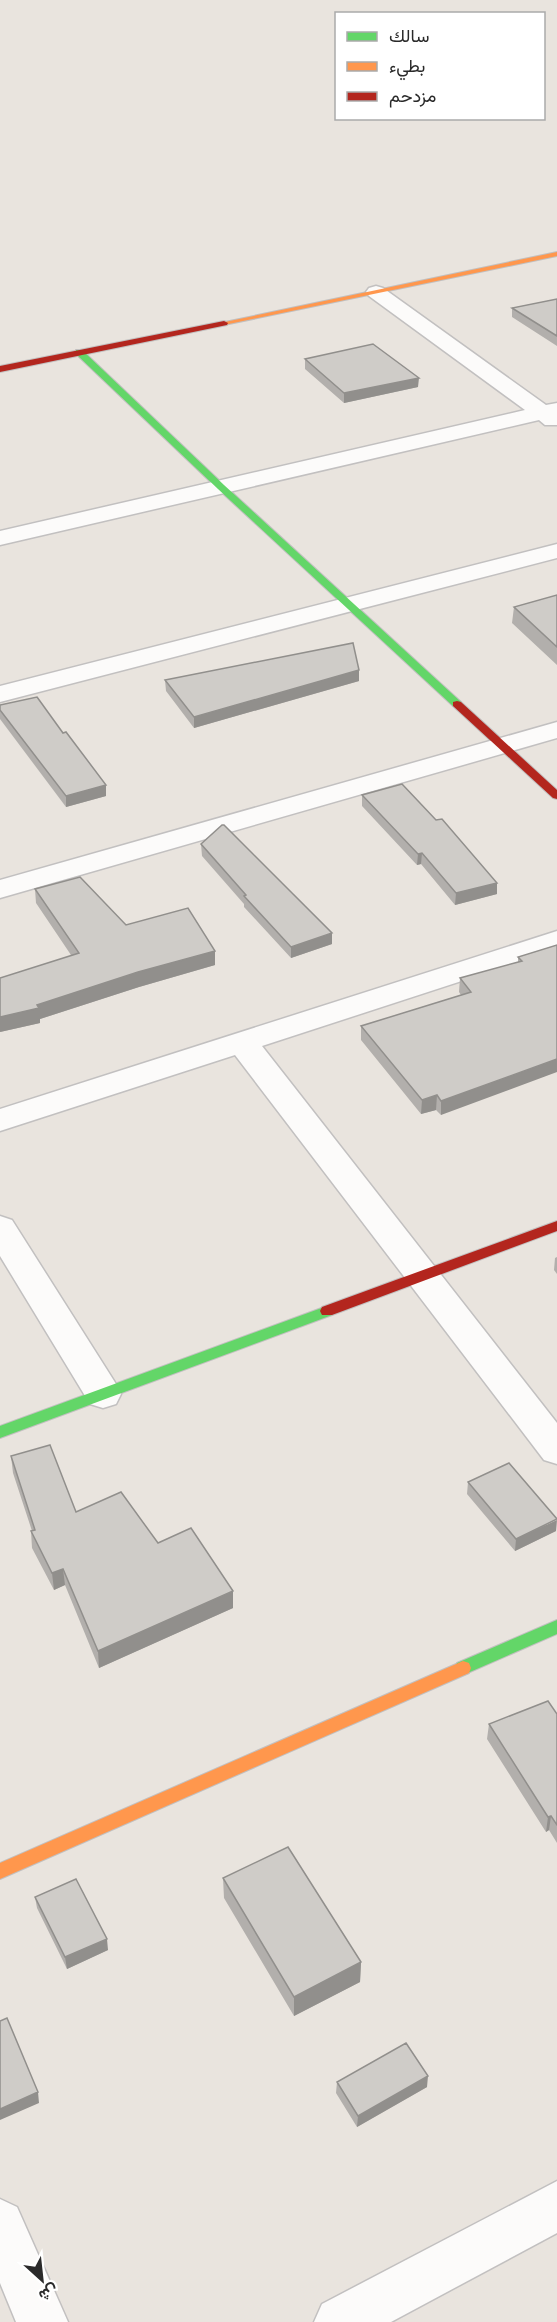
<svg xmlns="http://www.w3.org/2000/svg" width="557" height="2322" font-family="'Golos Text',Vazirmatn,sans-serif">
	<rect width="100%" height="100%" fill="#e9e4de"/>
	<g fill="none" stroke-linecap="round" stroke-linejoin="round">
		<g stroke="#c2c0c0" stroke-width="3">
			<path id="street" d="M376 286 383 288 546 405 557 403V425H545L539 420 0 545V531L525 410 369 296 366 292 369 288Z
				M557 544V558L0 702V686Z
				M557 722V738L0 898V880Z
				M557 931V950L262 1046 557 1423V1464L544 1460 235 1055 0 1131V1109Z
				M0 1216 12 1220 116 1384 121 1394 116 1404 103 1408 90 1404 0 1256Z
				M557 2181V2233L391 2322H314L322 2304Z
				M0 2199 17 2207 68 2322H16L0 2283Z"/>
		</g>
		<g stroke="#c2c0c0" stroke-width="2">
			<path id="fast" d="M76 350H82L224 485 461 702V706H453L218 489 76 354Z
				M327 1306 332 1307 334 1311 332 1315 0 1438V1426Z
				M557 1620V1634L463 1675 457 1673 455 1668 457 1663Z"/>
		</g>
		<g stroke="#c2c0c0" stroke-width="2">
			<path id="slow" d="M557 252V256L224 325 220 323Z
				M463 1661 469 1663 471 1668 469 1673 0 1879V1863Z"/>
		</g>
		<g stroke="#c2c0c0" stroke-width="2">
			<path id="jam" d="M224 321 228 323 227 325 0 372V366Z
				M457 701 461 702 557 790V799L553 798 453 706V702Z
				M557 1221V1231L332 1315H322L320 1311 322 1307Z"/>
		</g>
		<use href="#street" fill="#fcfbfa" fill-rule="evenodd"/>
		<use href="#fast" fill="#63d668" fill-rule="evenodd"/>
		<use href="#slow" fill="#ff974d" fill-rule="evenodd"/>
		<use href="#jam" fill="#b3261e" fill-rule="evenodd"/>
	</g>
	<path fill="#b2afac" d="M557 299V346L512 317V308Z
		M305 359 418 387 344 403 305 369Z
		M557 595V665L512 623 514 607Z
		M359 670V681L194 728 166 691 165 680Z
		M0 705 106 796 66 807 0 719Z
		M362 795 436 820 497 894 455 905 421 864 417 865 362 806Z
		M201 844 332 944 291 958 244 907V904L202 856Z
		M35 889 126 925 215 951V965L139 987 40 1019V1023L0 1032 71 955 36 903Z
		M557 945 441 1115 436 1110 421 1114 361 1040V1026L461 995 459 992 460 978 518 962V957Z
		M557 1257V1274L554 1270 555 1258Z
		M11 1456 76 1512 158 1543 233 1608 99 1668 65 1585 54 1590 32 1548 31 1531H32L13 1473Z
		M468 1482 556 1531 515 1551 467 1494Z
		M557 1714V1843L549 1830 546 1832 487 1739 489 1724Z
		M223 1878 361 1962 360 1982 294 2016 224 1898Z
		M35 1897 108 1950 67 1969 37 1908Z
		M337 2082 427 2087 357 2127 336 2093Z"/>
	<path fill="#918f8c" d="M419 378 418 387 344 403V393Z
		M359 670V681L194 728V717Z
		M106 785V796L66 807V796Z
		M422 853 421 864 417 865 418 854Z
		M497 883V894L455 905 456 893Z
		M332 933V944L291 958V947Z
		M215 951V965L139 987 40 1019V1023L0 1032V1017L138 972Z
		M557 1059V1072L441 1115V1101Z
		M437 1095 436 1110 421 1114 422 1100Z
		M557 1520 556 1531 515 1551 516 1539Z
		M63 1569 65 1585 54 1590 52 1573Z
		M233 1591V1608L99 1668 98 1651Z
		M551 1816 549 1830 546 1832 548 1817Z
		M107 1939 108 1950 67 1969 65 1957Z
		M361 1962 360 1982 294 2016V1997Z
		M428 2076 427 2087 357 2127 358 2116Z
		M38 2092 39 2103 0 2120V2109Z"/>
	<path fill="#cfccc8" stroke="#918f8c" stroke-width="1.5" d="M557 299V336L512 308Z
		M373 344 419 378 344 393 305 359Z
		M557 595V647L514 607Z
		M353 643 359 670 194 717 165 680Z
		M37 697 63 733 66 732 106 785 66 796 0 710V705Z
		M402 784 436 820 442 819 497 883 456 893 422 853 418 854 362 795Z
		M222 825H224L332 933 291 947 244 896 246 895 201 844Z
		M80 877 126 925 188 908 215 951 138 972 37 1005 39 1008 0 1017V978L79 953 35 889Z
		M557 945V1059L441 1101 437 1095 422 1100 361 1026 471 992 460 978 522 961 518 957Z
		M50 1445 76 1512 121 1492 158 1543 191 1528 233 1591 98 1651 63 1569 52 1573 31 1531 35 1530 11 1456Z
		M509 1463 557 1519 516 1539 468 1482Z
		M548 1701 557 1714V1825L551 1816 548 1817 489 1724Z
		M288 1847 361 1962 294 1997 223 1878Z
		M76 1879 107 1939 65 1957 35 1897Z
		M7 2018 38 2092 0 2109V2021Z
		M406 2043 428 2076 358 2116 337 2082Z"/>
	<rect x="335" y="12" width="210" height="108" fill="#ffffff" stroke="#aaaaaa" stroke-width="1.5"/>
	<rect x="347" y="32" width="30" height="9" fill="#63d668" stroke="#aaaaaa" stroke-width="1.5"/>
	<text x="389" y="42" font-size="18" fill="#2a2a2a">سالك</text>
	<rect x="347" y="62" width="30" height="9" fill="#ff974d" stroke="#aaaaaa" stroke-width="1.5"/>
	<text x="389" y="72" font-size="18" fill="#2a2a2a">بطيء</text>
	<rect x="347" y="92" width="30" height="9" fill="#b3261e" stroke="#aaaaaa" stroke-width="1.5"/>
	<text x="389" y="102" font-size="18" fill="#2a2a2a">مزدحم</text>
	<g transform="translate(42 2280) rotate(153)" stroke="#ffffff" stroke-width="4.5" paint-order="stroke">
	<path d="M0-4.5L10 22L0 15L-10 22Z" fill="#2a2a2a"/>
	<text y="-9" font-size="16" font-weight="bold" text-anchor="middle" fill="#2a2a2a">ش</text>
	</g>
</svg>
